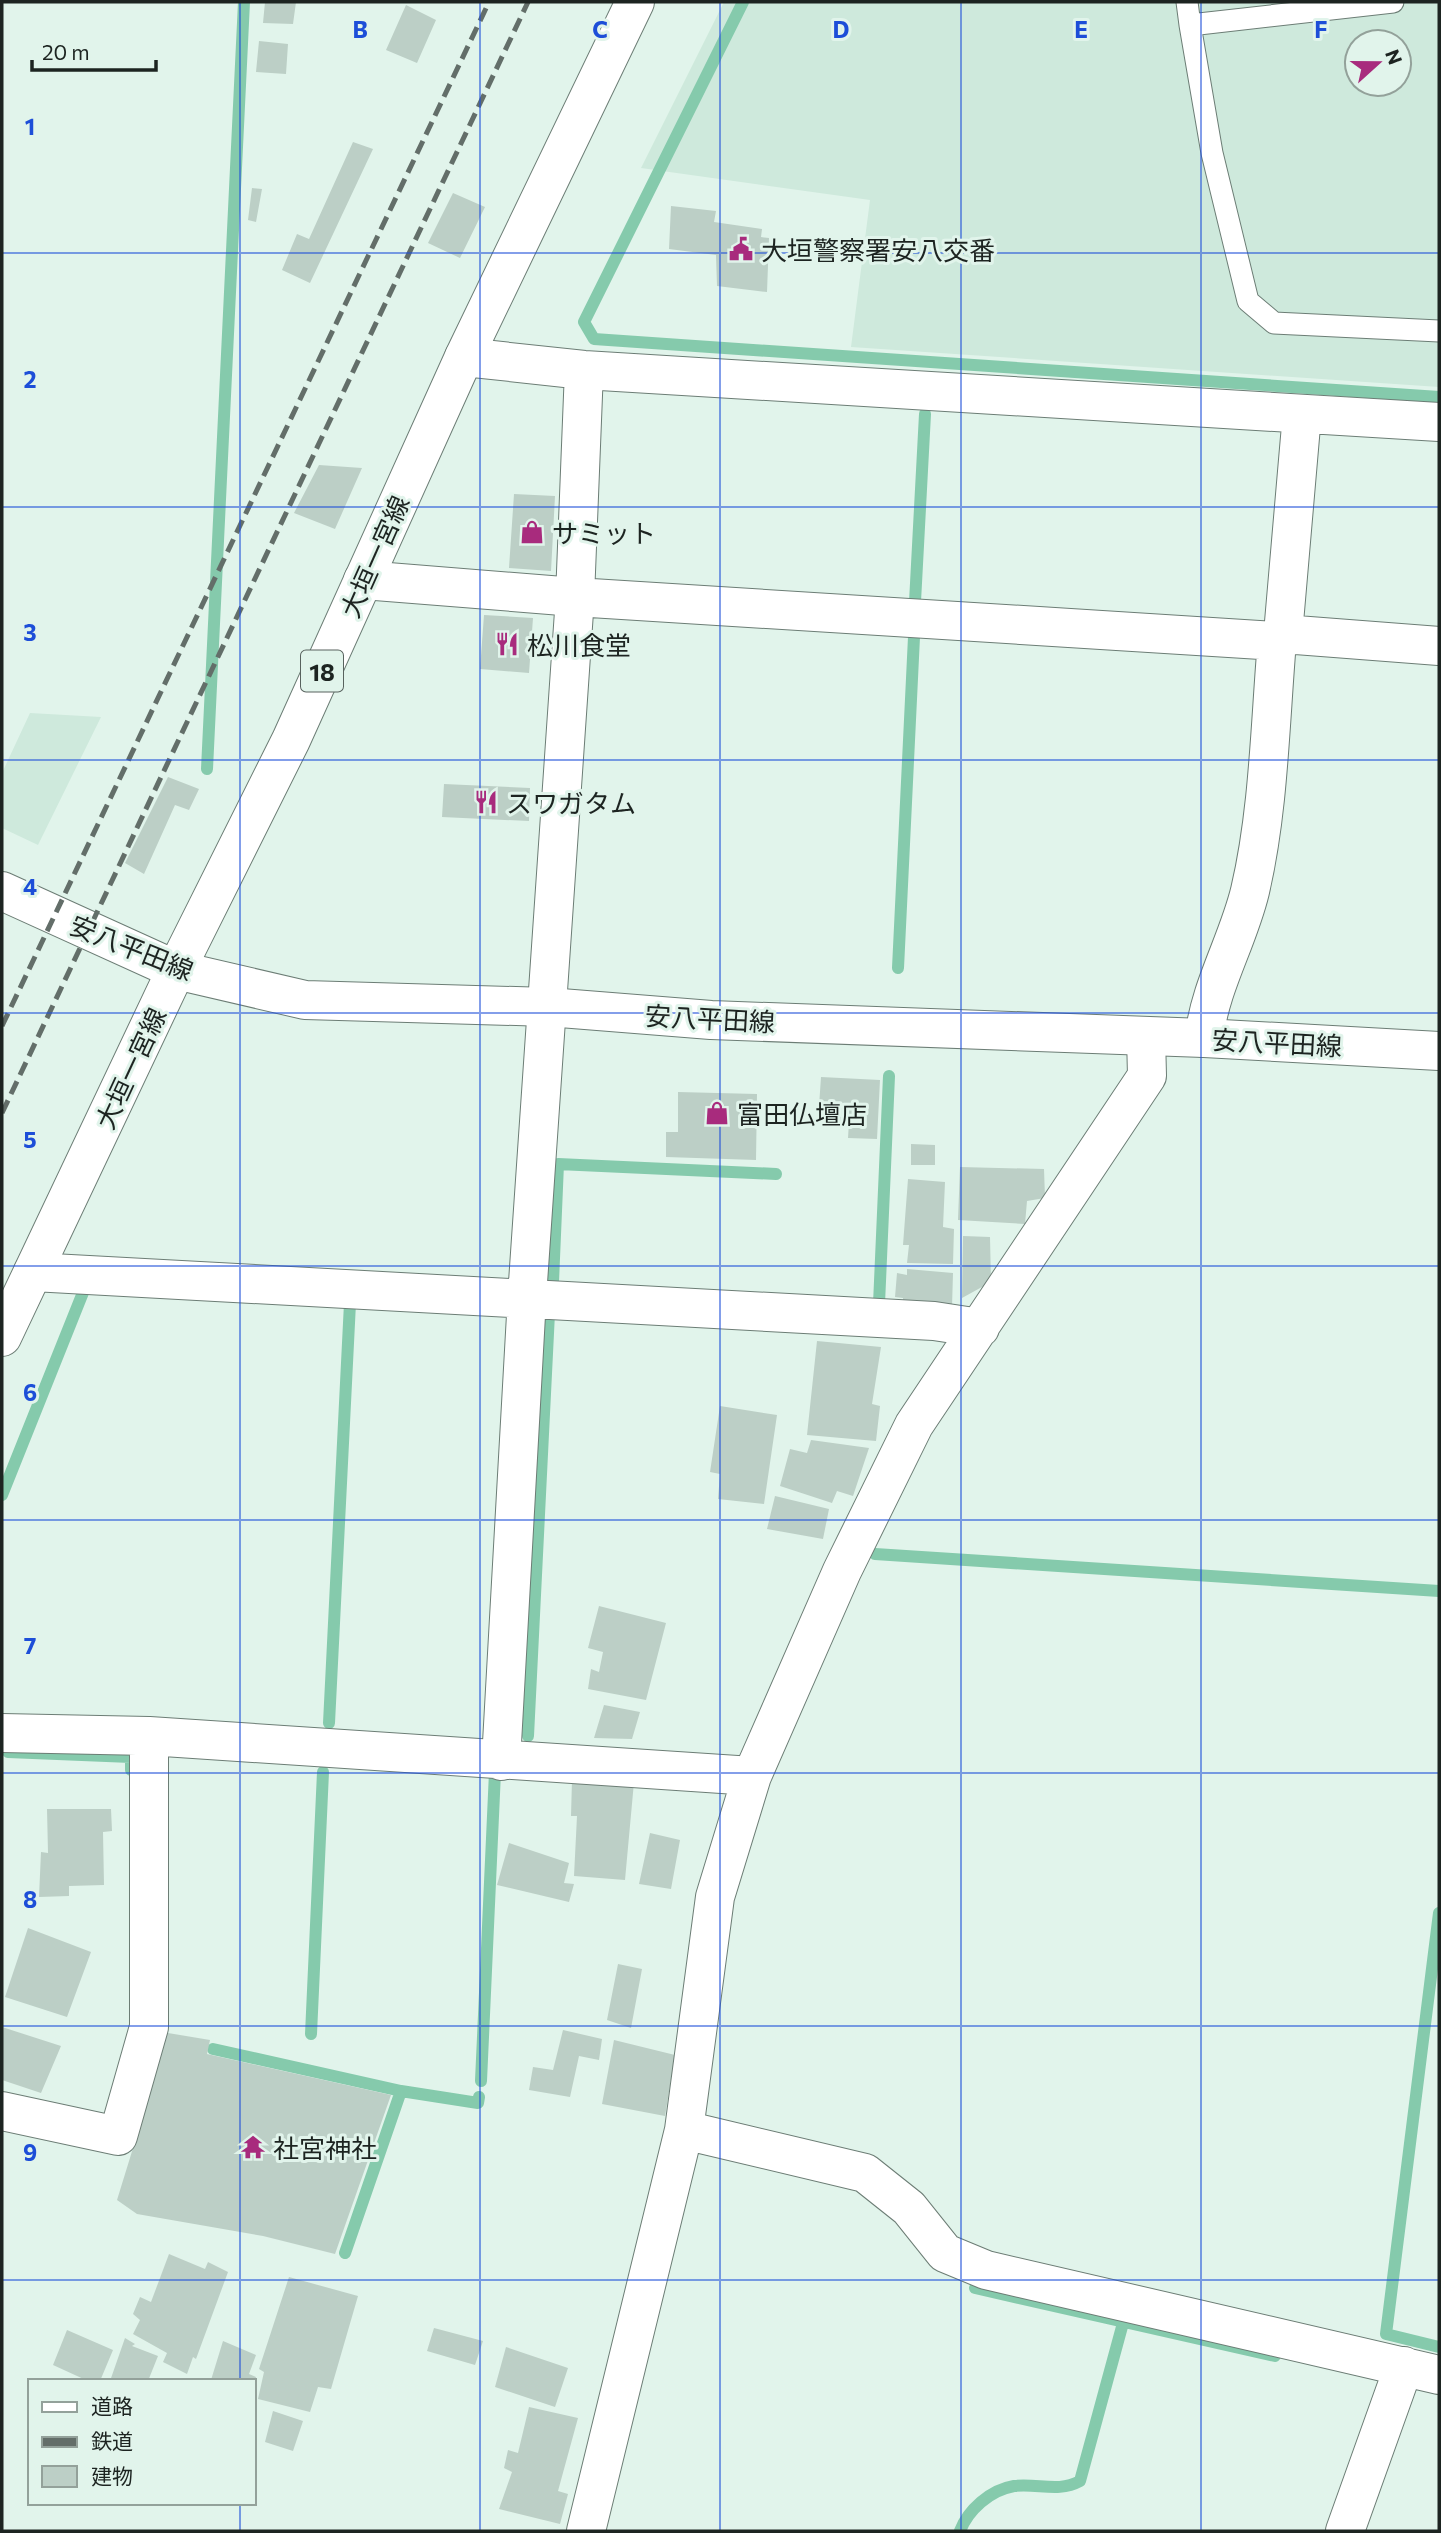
<svg xmlns="http://www.w3.org/2000/svg" width="1441" height="2533" font-family="Commissioner,'Noto Sans JP',sans-serif">
	<rect width="100%" height="100%" fill="#e1f4eb"/>
	<path fill="#cee9dc" fill-rule="evenodd" d="M724 2H1439V387L851 347 870 200 641 168ZM1357 42H1399V84H1357Z
		M30 713 101 717 38 845 2 828V773Z"/>
	<g fill="none" stroke-linecap="round" stroke-linejoin="round">
		<path stroke="#85caac" stroke-width="12" d="M743 2 584 322 594 339 1439 397
			M915 602 925 414
			M207 769 244 2
			M898 968 914 637
			M553 1282 558 1164 776 1174
			M879 1304 889 1076
			M2 1495 84 1290
			M875 1554 1439 1591
			M329 1723 350 1303
			M528 1736 549 1313H559
			M8 1752 131 1757V1770
			M1439 1913 1386 2334 1439 2347
			M311 2034 323 1772
			M213 2049 401 2091
			M481 2081 495 1772
			M345 2253 401 2091 478 2103 479 2097
			M975 2288 1275 2356
			M960 2531C968 2510 990 2490 1014 2486 1038 2483 1058 2493 1080 2481L1123 2323"/>
	</g>
	<path fill="#bccfc6" d="M265 2H296L293 24 263 23Z
		M406 5 436 20 417 63 386 50Z
		M259 41 288 44 286 74 256 72Z
		M353 142 373 149 310 283 282 270 297 234 309 239Z
		M252 188 262 189 256 222 248 220Z
		M453 193 485 207 460 258 428 243Z
		M671 206 716 211 714 222 762 229 761 237 769 238 767 292 717 286 716 255 669 249Z
		M319 465 362 468 335 529 294 513Z
		M514 494 555 496 551 571 509 568Z
		M484 615 533 618 529 673 480 669Z
		M168 777 199 789 189 810 175 805 144 874 125 863Z
		M444 784 530 788 529 821 442 817Z
		M821 1077 880 1080 877 1139 848 1138 849 1122 818 1121Z
		M678 1092 757 1094 756 1160 666 1157V1132H678Z
		M911 1144 935 1145V1165H911Z
		M960 1167 1044 1169 1045 1198 1027 1201 1025 1224 958 1220Z
		M908 1179 945 1182 943 1227 954 1229 953 1264 907 1263 909 1245H903Z
		M963 1236 990 1237 991 1282 962 1298Z
		M907 1269 953 1273 952 1307 903 1304V1298L895 1297 897 1273 907 1275Z
		M817 1341 881 1347 872 1404 880 1406 876 1441 807 1435Z
		M720 1406 777 1415 764 1504 718 1499 720 1474 710 1472Z
		M811 1440 869 1448 853 1496 837 1491 832 1503 780 1486 790 1449 807 1453Z
		M775 1496 829 1509 823 1539 767 1529Z
		M599 1606 666 1623 646 1700 588 1689 591 1669 599 1672 603 1652 588 1648Z
		M604 1705 640 1712 632 1739 594 1738Z
		M572 1780 634 1782 625 1880 574 1876 577 1816H571Z
		M47 1809H111L112 1831 103 1832 104 1885 69 1886V1896L39 1897 41 1852 48 1853Z
		M650 1833 680 1840 671 1889 639 1884Z
		M509 1843 569 1863 564 1883 574 1884 569 1902 497 1885Z
		M28 1928 91 1952 67 2017 5 1997Z
		M618 1964 642 1969 631 2028 607 2020Z
		M2 2027 61 2046 41 2093 2 2080Z
		M563 2030 602 2039 599 2060 579 2056 570 2097 529 2090 533 2067 553 2070Z
		M162 2032 210 2040 207 2054 391 2095 335 2254 263 2236 137 2214 117 2200 154 2080Z
		M614 2040 675 2055 665 2116 602 2104Z
		M169 2254 205 2269 208 2262 228 2272 196 2359 193 2357 187 2374 163 2362 167 2353 133 2334 140 2320 133 2314 140 2297 151 2302Z
		M289 2277 358 2296 331 2389 318 2387 310 2412 258 2399 264 2372 259 2369Z
		M434 2328 483 2341 475 2365 427 2351Z
		M67 2330 113 2350 100 2381H88L53 2365Z
		M125 2338 135 2344 132 2346 158 2356 148 2381H110Z
		M223 2341 256 2355 249 2374 256 2377 255 2381 211 2380Z
		M506 2347 568 2368 555 2407 495 2387Z
		M529 2407 578 2418 558 2491 568 2494 560 2524 499 2509 512 2472 504 2468 508 2450 518 2453Z
		M273 2411 303 2421 293 2451 265 2442Z"/>
	<g fill="none" stroke-linecap="round" stroke-linejoin="round">
		<g stroke="#6c7d75" stroke-width="23">
			<path id="lane" d="M1187 2 1190 25 1393 2
				M1190 25 1212 153 1248 301 1274 323 1439 331"/>
		</g>
		<g stroke="#6c7d75" stroke-width="40">
			<path id="street" d="M464 357 584 370 1439 422
				M363 580 575 597 1277 641
				M1283 634 1439 646
				M1204 1038C1210 986 1238 941 1250 891 1269 810 1270 723 1277 641L1283 634 1302 414
				M33 1272 934 1321 980 1328
				M2 1733 149 1736 752 1776
				M501 1761 527 1297 575 597 584 370
				M2 2111 118 2136 149 2027V1736
				M684 2130 865 2173 909 2208 945 2253 986 2270 1439 2375
				M586 2531 684 2130 715 1897 752 1776 842 1571 914 1425 1147 1076 1146 1036
				M1345 2531 1404 2366"/>
		</g>
		<g stroke="#6c7d75" stroke-width="40">
			<path id="secondary" d="M2 891 176 970 305 1000 548 1007 711 1020 1204 1038 1439 1051"/>
		</g>
		<g stroke="#6c7d75" stroke-width="40">
			<path id="primary" d="M2 1337 176 970 291 740 464 357 635 2"/>
		</g>
		<use href="#lane" stroke="#fff" stroke-width="21"/>
		<use href="#street" stroke="#fff" stroke-width="38"/>
		<use href="#secondary" stroke="#fff" stroke-width="38"/>
		<use href="#primary" stroke="#fff" stroke-width="38"/>
		<path stroke="#636e69" stroke-width="5" stroke-dasharray="14 7" stroke-linecap="butt" d="M2 1026 489 2
			M2 1113 528 2"/>
	</g>
	<path fill="none" stroke="#1d4ed8" stroke-width="2" stroke-opacity="0.55" d="M240 2V2381M480 2V2531M720 2V2531M961 2V2531M1201 2V2531M2 253H1439M2 507H1439M2 760H1439M2 1013H1439M2 1266H1439M2 1520H1439M2 1773H1439M2 2026H1439M2 2280H1439M240 2503V2531"/>
	<defs>
		<g id="civic-bare" transform="scale(1.89)"><path d="M-.6-6.5H3V-4.5H.6V-3L4-1V1h2V6H-6V1h2V-1L-.6-3ZM-1.2 2.5V6h2.4V2.5Z" fill="#a82b7d" stroke="#e1f4eb" stroke-width="2.5" paint-order="stroke"/></g>
		<g id="shop-bare" transform="scale(1.89)"><path d="M-5-2.5h2.3a2.7 3.5 0 0 1 5.4 0H5L5.5 6h-11ZM-1.5-2.5h3a1.5 2.3 0 0 0-3 0Z" fill="#a82b7d" stroke="#e1f4eb" stroke-width="2.5" paint-order="stroke"/></g>
		<g id="restaurant-bare" transform="scale(1.89)"><path d="M-5-6h1v4h1v-4h1v4h1v-4h1v5L-1.5 .5V6h-2V.5L-5-1ZM5-6V6H3V1.5H1.5Q1.5-4 5-6Z" fill="#a82b7d" stroke="#e1f4eb" stroke-width="2.5" paint-order="stroke"/></g>
		<g id="temple-bare" transform="scale(1.89)"><path d="M0-6L5-2H3V0L6.5 2.5H4V6H1.5V3h-3V6H-4V2.5H-6.5L-3 0V-2H-5Z" fill="#a82b7d" stroke="#e1f4eb" stroke-width="2.5" paint-order="stroke"/></g>
	</defs>
	<g fill-rule="evenodd">
		<use href="#civic-bare" x="741" y="249"/>
		<use href="#shop-bare" x="532" y="532"/>
		<use href="#restaurant-bare" x="507" y="644"/>
		<use href="#restaurant-bare" x="486" y="802"/>
		<use href="#shop-bare" x="717" y="1113"/>
		<use href="#temple-bare" x="253" y="2147"/>
	</g>
	<g text-anchor="middle" dominant-baseline="central" stroke-width="6" stroke-linejoin="round" paint-order="stroke">
		<rect fill="#e1f4eb" stroke="#58625e" stroke-width="2" x="301" y="650.5" width="42" height="41" rx="5"/>
		<g font-size="24" font-weight="bold" fill="#1d2421">
			<text x="322" y="671">18</text>
		</g>
		<g font-size="26" fill="#1d2421" stroke="#e1f4eb" text-anchor="start">
			<text x="761" y="249">大垣警察署安八交番</text>
			<text x="552" y="532">サミット</text>
			<text x="527" y="644">松川食堂</text>
			<text x="506" y="802">スワガタム</text>
			<text x="737" y="1113">富田仏壇店</text>
			<text x="273" y="2147">社宮神社</text>
		</g>
		<g font-size="26" fill="#1d2421" stroke="#e1f4eb">
			<text transform="translate(374 556) rotate(-66)">大垣一宮線</text>
			<text transform="translate(132 947) rotate(22)">安八平田線</text>
			<text transform="translate(710 1018) rotate(3)">安八平田線</text>
			<text transform="translate(1277 1042) rotate(3)">安八平田線</text>
			<text transform="translate(130 1068) rotate(-65)">大垣一宮線</text>
		</g>
	</g>
	<g font-size="23" text-anchor="middle" font-weight="bold" fill="#1d4ed8" stroke="#e1f4eb" stroke-width="6" stroke-linejoin="round" paint-order="stroke">
		<text x="360" y="38">B</text>
		<text x="600" y="38">C</text>
		<text x="841" y="38">D</text>
		<text x="1081" y="38">E</text>
		<text x="1321" y="38">F</text>
		<text x="30" y="135">1</text>
		<text x="30" y="388">2</text>
		<text x="30" y="641">3</text>
		<text x="30" y="895">4</text>
		<text x="30" y="1148">5</text>
		<text x="30" y="1401">6</text>
		<text x="30" y="1654">7</text>
		<text x="30" y="1908">8</text>
		<text x="30" y="2161">9</text>
	</g>
	<rect width="1441" height="2533" fill="none" stroke="#1d2421" stroke-width="7"/>
	<rect x="28" y="2379" width="228" height="126" fill="#e1f4eb" stroke="#93a19a" stroke-width="2"/>
	<rect x="42" y="2402" width="35" height="10" fill="#ffffff" stroke="#93a19a" stroke-width="2"/>
	<text x="91" y="2414" font-size="21" fill="#1d2421">道路</text>
	<rect x="42" y="2437" width="35" height="10" fill="#636e69" stroke="#93a19a" stroke-width="2"/>
	<text x="91" y="2449" font-size="21" fill="#1d2421">鉄道</text>
	<rect x="42" y="2466" width="35" height="21" fill="#bccfc6" stroke="#93a19a" stroke-width="2"/>
	<text x="91" y="2484" font-size="21" fill="#1d2421">建物</text>
	<g transform="translate(1378 63) rotate(69)"><circle r="33" fill="#e1f4eb" stroke="#93a19a" stroke-width="2"/>
	<path d="M0-5L12 26L0 18L-12 26Z" fill="#a82b7d"/>
	<text y="-10" font-size="19" font-weight="bold" text-anchor="middle" fill="#1d2421">N</text>
	</g>
	<path d="M32 60v10h124v-10" fill="none" stroke="#1d2421" stroke-width="3.5"/>
	<text x="42" y="60" font-size="21" fill="#1d2421" stroke="#e1f4eb" stroke-width="5" paint-order="stroke">20 m</text>
</svg>
